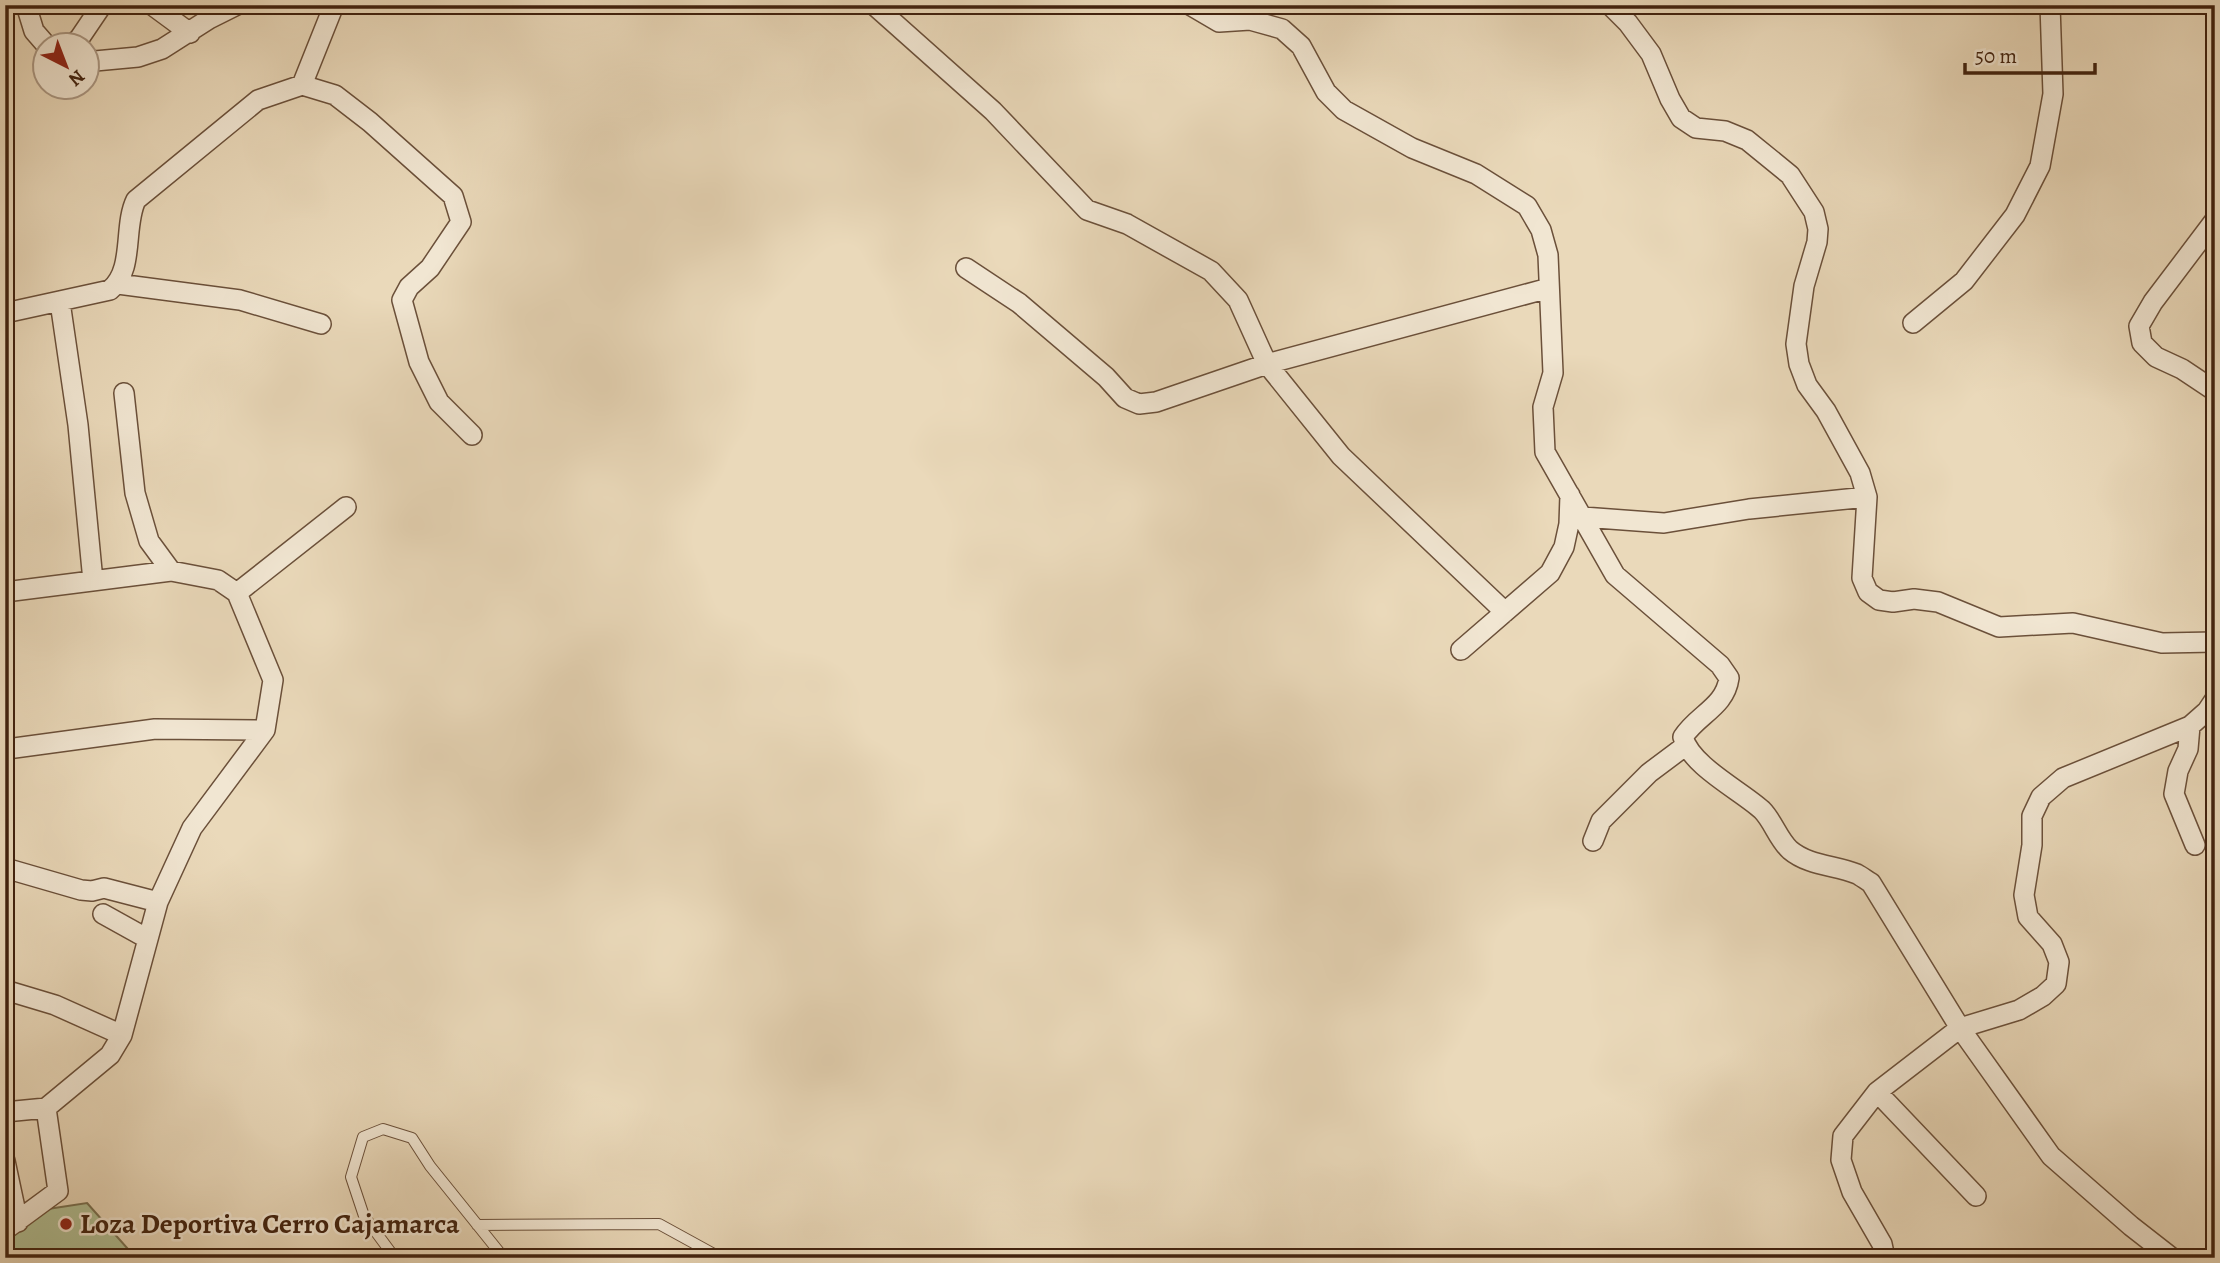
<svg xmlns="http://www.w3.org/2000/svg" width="2220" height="1263" font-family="Alegreya,serif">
	<rect width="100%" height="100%" fill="#ead9ba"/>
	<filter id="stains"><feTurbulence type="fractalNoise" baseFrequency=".00286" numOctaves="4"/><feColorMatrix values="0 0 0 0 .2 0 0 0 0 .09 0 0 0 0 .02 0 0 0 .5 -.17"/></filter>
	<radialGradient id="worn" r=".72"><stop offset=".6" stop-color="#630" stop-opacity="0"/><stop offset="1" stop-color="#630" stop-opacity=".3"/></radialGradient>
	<path fill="#b1c095" stroke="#797152" stroke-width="2" d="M87 1203 136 1258H5V1238L48 1209Z"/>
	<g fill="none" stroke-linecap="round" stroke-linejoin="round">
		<g stroke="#6b503a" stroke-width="12">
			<path id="service" d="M477 1225 659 1224 721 1258
				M395 1258 364 1216 351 1177 363 1137 383 1129 412 1138 430 1166 504 1258"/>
		</g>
		<g stroke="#6b503a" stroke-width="22">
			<path id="minor" d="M26 5 34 31 47 46
				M152 5 190 33
				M874 5 993 111 1087 210 1127 224 1211 271 1238 300 1267 364 1341 456 1505 612
				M1190 5 1219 22 1250 20 1282 29 1301 46 1326 92 1344 110 1412 148 1476 174 1527 206 1541 230 1548 255 1553 373 1543 407 1545 452 1615 575 1720 665 1729 678C1725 707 1698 714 1683 737 1691 766 1740 790 1762 810 1773 821 1778 839 1790 850 1809 866 1835 865 1857 874 1861 876 1866 880 1871 883L1960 1028 2051 1156 2131 1226 2172 1258
				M1610 5 1628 23 1651 54 1670 99 1681 118 1696 128 1725 131 1747 140 1790 175 1814 212 1818 229 1817 242 1804 286 1796 344 1799 364 1807 385 1826 411 1860 473 1867 497 1862 578 1868 592 1879 600 1893 602 1914 599 1938 602 1999 627 2073 623 2162 643 2215 642
				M69 46 79 39 102 5
				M88 60 95 61 138 57 162 49 209 19 237 5
				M302 85 334 5
				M2215 220 2153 302 2139 326 2142 343 2156 357 2182 369 2215 391
				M966 268 1019 303 1106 377 1125 398 1139 404 1156 402 1267 364 1549 288
				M118 284 240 300 321 324
				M60 302 78 425 93 581
				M5 313 110 290C135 270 123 226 136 200L258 100 302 85 335 95 370 122 453 196 461 222 430 268 409 287 402 300 419 362 439 402 472 435
				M1913 323 1964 281 2015 215 2040 166 2053 94 2050 5
				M124 393 135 493 149 541 171 571
				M1583 517 1664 523 1749 509 1867 497
				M5 592 171 571 218 580 237 593 273 680 265 730 192 828 158 902 122 1035 110 1055 46 1108 58 1191 5 1230
				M237 593 346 507
				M1461 650 1550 573 1564 547 1569 524 1570 495
				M2190 726 2188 749 2178 771 2174 794 2195 845
				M5 746 7 749 155 729 265 730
				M1593 841 1601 821 1649 773 1685 746
				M5 868 81 890 92 891 104 888 158 902
				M103 914 148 939
				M5 990 55 1005 122 1035
				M1877 1092 1976 1196
				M5 1112 46 1108
				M5 1161 18 1222
				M1885 1258 1882 1244 1852 1192 1841 1160 1843 1136 1877 1092 1960 1028 2019 1010 2043 996 2056 984 2059 962 2052 944 2028 917 2024 895 2032 845V816L2041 797 2063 778 2190 726 2207 711 2215 699"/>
		</g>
		<use href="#service" stroke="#f1e6d2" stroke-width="10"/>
		<use href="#minor" stroke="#f1e6d2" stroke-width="19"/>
	</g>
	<circle fill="#8f2418" stroke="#f1e6d2" stroke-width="2.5" cx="66" cy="1224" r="7"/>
	<g text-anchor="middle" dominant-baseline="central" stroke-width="5" stroke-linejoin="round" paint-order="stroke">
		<g font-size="28" font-weight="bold" fill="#41220f" stroke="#f1e6d2" text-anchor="start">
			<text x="80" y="1224">Loza Deportiva Cerro Cajamarca</text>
		</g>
	</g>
	<rect width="2220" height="1263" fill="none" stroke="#ead9ba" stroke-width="28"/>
	<rect x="7" y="7" width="2206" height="1249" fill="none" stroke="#41220f" stroke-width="3.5"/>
	<rect x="14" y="14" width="2192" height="1235" fill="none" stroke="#41220f" stroke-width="2"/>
	<g transform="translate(66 66) rotate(138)"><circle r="33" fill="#f1e6d2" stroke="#ab9884" stroke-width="2"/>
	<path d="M0-5L12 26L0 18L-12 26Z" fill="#8f2418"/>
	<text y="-10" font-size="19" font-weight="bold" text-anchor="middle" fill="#41220f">N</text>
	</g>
	<path d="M1965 63v10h130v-10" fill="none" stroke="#41220f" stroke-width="3.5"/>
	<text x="1975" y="63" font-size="21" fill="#41220f" stroke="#f1e6d2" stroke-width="5" paint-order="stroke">50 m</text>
	<rect width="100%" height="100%" filter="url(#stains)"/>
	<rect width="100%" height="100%" fill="url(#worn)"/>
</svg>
